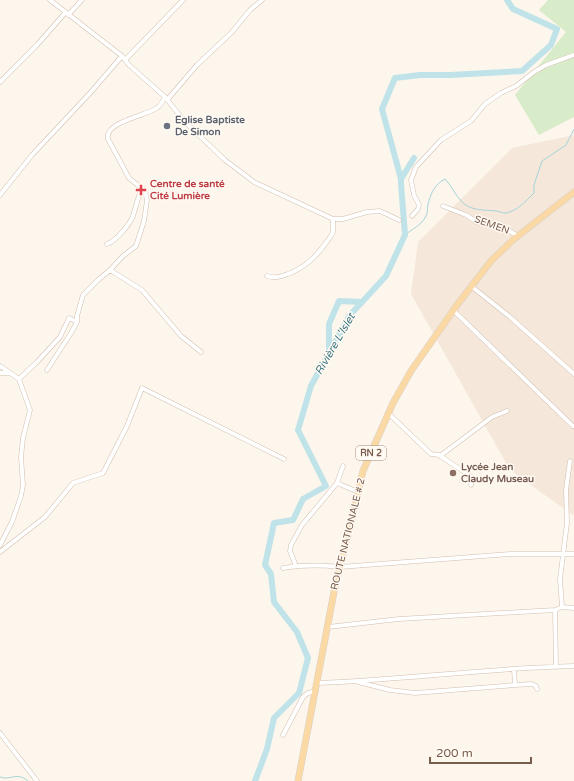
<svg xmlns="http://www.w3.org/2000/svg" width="574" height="781" font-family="'Varela Round',sans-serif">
	<rect width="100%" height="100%" fill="#fdf6ec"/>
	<path fill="#f5e8da" d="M574 135V516L510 470 411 294 418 242 512 148Z"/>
	<path fill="#d8ecc9" d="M548 0H574V117L539 135 515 95 566 32 539 10Z"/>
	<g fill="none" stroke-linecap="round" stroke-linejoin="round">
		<path stroke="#a5d3da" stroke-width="1" d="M405 235C412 229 422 225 426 216 428 213 427 208 428 204 431 193 435 184 445 179 452 186 455 195 462 202 471 211 485 210 497 211 500 212 503 213 506 213 517 211 526 201 534 193V185L542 161 566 145 574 129
			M0 777C12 781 16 771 28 781"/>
		<path stroke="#bfe3e8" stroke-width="6" d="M401 179 414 158
			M329 351V324L339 301 362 302
			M255 781 267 749 274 718 299 693 308 658 297 632 274 602 271 574 265 565 274 523 293 520 303 499 326 486 298 430 311 386 350 315 386 276 405 235 401 184V179L382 109 395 78 420 75H450L522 71 551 45 557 29 513 9 507 0"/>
		<g stroke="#d1beb0" stroke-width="5">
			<path id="minor" d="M50 0 122 56 129 65 165 97 185 122 225 160 254 182 333 219H343L367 212 380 211 399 220
				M68 15 82 0
				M125 60 183 0
				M0 82 37 45 65 13
				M167 100 197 65 232 32 250 10 262 0
				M0 195 32 155 91 92 122 56
				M443 206 466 215 477 222 487 225 506 229 518 236
				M412 216 418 209 419 205 414 195 411 180 416 167 441 140 471 121 485 104 501 93 516 86 534 72 546 65 574 55
				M107 244C116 241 130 224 133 216 136 206 138 197 142 188
				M110 270 142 290 181 336 201 352
				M267 276C276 279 282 276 291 273 310 264 319 253 331 236L333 232V219
				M471 286 510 317 574 374
				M453 310 573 426
				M0 366 19 379 30 410 23 438 21 457 23 485 21 496 12 522 0 545
				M47 370 71 333 77 322V316L83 295 98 280 110 270 123 256 136 246 144 221 147 200 145 191 129 178 108 139C104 122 145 116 157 108 161 105 163 101 165 97
				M0 373H9
				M19 379 37 362 60 337 69 318 77 322
				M388 413 431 454 439 455 473 478 471 485
				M440 456 492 417 507 411
				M337 483 358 492
				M0 552 45 517 73 483 103 473 127 426 142 388 284 459
				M296 566 290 551 291 545 302 525 337 483 343 466
				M283 568C302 565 321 565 340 567L511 554H574
				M562 607 560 579 567 523 566 490 570 461
				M555 610 556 667
				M328 627 399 619 555 610 562 607 574 608
				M358 682 390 690 415 693 515 685 514 669
				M318 683C403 680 488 668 574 666
				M515 685 532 684 536 686 537 689
				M0 733 37 781
				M283 735 303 697 308 693 316 691"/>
		</g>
		<g stroke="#dad1cd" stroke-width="7">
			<path id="primary" d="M298 781 334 592 358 492 363 471 393 403 411 371 457 305 491 261 514 239 574 192"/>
		</g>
		<use href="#minor" stroke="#fff" stroke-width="4"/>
		<use href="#primary" stroke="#fbd9a5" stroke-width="6"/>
	</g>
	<circle fill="#6b7280" stroke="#fffaf3" stroke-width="1.5" cx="167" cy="126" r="4"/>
	<path fill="#e0444e" stroke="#fffaf3" stroke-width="1.5" d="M139 184h4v4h4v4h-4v4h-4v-4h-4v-4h4z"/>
	<circle fill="#8d6e63" stroke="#fffaf3" stroke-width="1.5" cx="453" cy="473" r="4"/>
	<g text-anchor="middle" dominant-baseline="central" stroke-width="3" stroke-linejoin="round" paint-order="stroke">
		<rect fill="#fffaf3" stroke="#a28b7f" stroke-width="1" x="356" y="446" width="30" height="14" rx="3"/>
		<g font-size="9" font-weight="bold" fill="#7a5c4d">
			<text x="371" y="453">RN 2</text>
		</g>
		<g font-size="10" font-weight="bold" fill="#5b616d" stroke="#fffaf3" text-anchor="start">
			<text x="175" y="120">Eglise Baptiste<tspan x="175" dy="12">De Simon</tspan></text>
		</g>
		<g font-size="10" font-weight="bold" fill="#be3a42" stroke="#fffaf3" text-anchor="start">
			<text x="150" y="184">Centre de santé<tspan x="150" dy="12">Cité Lumière</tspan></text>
		</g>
		<g font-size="10" fill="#7a5c4d" stroke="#fffaf3">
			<text transform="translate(492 225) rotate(20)">SEMEN</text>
			<text transform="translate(348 534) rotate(-76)">ROUTE NATIONALE # 2</text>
		</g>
		<g font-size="10" font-weight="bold" fill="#785e54" stroke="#fffaf3" text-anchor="start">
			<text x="461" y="467">Lycée Jean<tspan x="461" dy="12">Claudy Museau</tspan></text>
		</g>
		<g font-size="11" font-style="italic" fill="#437c86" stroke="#fffaf3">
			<text transform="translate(335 344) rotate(-60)">Rivière L'Islet</text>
		</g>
	</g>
	<path d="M430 757v6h101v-6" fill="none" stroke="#7a5c4d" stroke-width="2"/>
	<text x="436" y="757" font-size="12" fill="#7a5c4d" stroke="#fffaf3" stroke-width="3" paint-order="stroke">200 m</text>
</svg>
